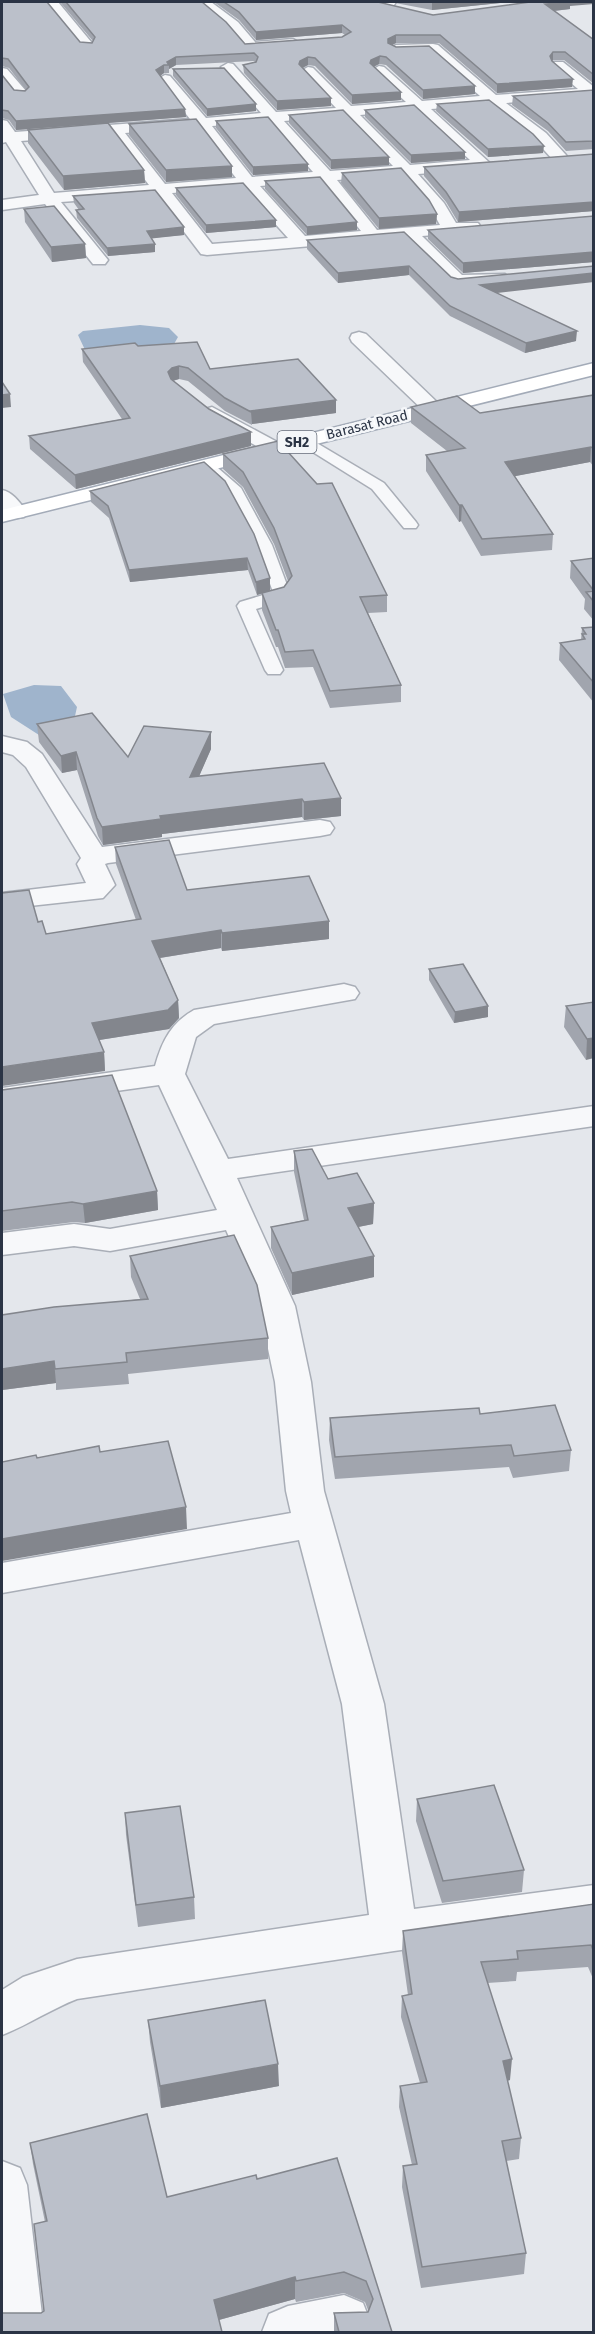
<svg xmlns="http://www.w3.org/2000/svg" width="595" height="2334" font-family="'Fira Sans',sans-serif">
	<rect width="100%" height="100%" fill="#e4e7ec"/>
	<path fill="#9fb4cc" d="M140 325 169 328 178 337 174 344 86 352 78 335 83 331Z
		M34 685 61 686 77 707 73 725 39 735 11 717 3 694Z"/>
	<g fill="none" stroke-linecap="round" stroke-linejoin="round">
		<g stroke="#a9aeb7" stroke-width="3">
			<path id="service" d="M305 436 384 483 416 522 418 525 416 528H404L372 489 300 444 297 441Z
				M206 460 211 462 241 488 272 545 290 593 283 601 256 609 283 670 280 674H268L265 670 237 606 240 602 273 592 256 545 227 491 198 465Z"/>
		</g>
		<g stroke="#a9aeb7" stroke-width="3">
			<path id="minor" d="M45 2H58L92 43 94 46 92 49H82Z
				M196 2H211L238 22 255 42 293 39 300 43 293 47 246 50 228 28Z
				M375 2H396L394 5 376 6Z
				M433 44 438 45 496 95 578 89 553 68 551 65 553 62H563L594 87V96L506 103 546 133 566 155 568 158 566 161H554L534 139 489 105 431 109 491 164 483 169 476 166 469 170 418 174 444 203 456 223H478L481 227 478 231 472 232 422 236 462 275 505 274 508 278 505 282 458 286 452 285 404 238 207 255 201 254 156 195 61 202 108 260 105 264H93L45 204 2 210V200L39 195 6 142 2 143V120L7 121 15 132 190 119 158 79 165 75 170 76 206 118 261 113 221 67 228 63 233 64 276 112 336 108 301 71 308 67 313 68 351 106 406 102 374 73 372 70 379 66 384 67 422 101 480 96 430 52 396 53 389 49 396 45ZM415 110 470 160 410 165 360 115ZM344 116 393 166 330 171 284 121ZM269 122 313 172 252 177 212 126ZM197 127 236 178 165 184 125 133ZM110 134 149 185 54 193 21 141ZM402 175 431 209 440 225 377 230 337 180ZM321 181 361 231 305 236 260 186ZM243 188 288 238 212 244 172 193Z
				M2 68 7 69 26 91 28 94 26 97H16L2 80Z
				M359 332 366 334 440 405 443 409 440 413H426L352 342 350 338 352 334Z
				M212 407 281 444 284 448 281 452 274 454 267 452 205 417 202 413 205 409Z
				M2 490C13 492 20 503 27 512L24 517C13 519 9 517 2 509Z
				M2 736 27 742 42 754 102 847 320 820 330 822 334 828 330 834 320 836 108 863 105 864 115 885 103 898 2 909V893L86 883 77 864 81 858 26 767 13 755 2 752Z
				M344 984 355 987 359 993 355 999 214 1024 196 1037 185 1074 228 1159 594 1106V1126L237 1178 295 1306 311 1382 324 1491 384 1704 414 1909 594 1885V1923L394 1951 77 1999C51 2009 28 2025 2 2035V1990L23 1977 77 1959 369 1915 342 1704 299 1540 2 1593V1563L291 1513 286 1491 275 1382 259 1306 226 1230 110 1251 74 1246 2 1255V1233L74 1224 110 1229 217 1210 159 1085 2 1107V1088L155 1066C162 1041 171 1023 194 1010Z
				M2 2161 20 2168 27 2185 44 2332H2Z
				M344 2295 363 2303 370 2321 365 2332H262L269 2314 288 2306Z"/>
		</g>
		<g stroke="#a3abb8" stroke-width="3">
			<path id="primary" d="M594 363V375L2 522V510Z"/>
		</g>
		<use href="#service" fill="#f7f8fa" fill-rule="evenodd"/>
		<use href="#minor" fill="#f7f8fa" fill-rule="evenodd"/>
		<use href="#primary" fill="#fff" fill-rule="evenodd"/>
	</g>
	<path fill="#a1a5ae" d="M2 2 80 42 92 43 93 41 60 2H202L245 44 342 37 345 35 342 33 256 40 239 20 214 2H378L433 15 570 6V9L554 11 594 40V84L564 60H553L552 61 572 87 497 93 439 43H396L392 45 475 94 423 99 386 65 379 64 374 67 401 100 352 104 315 66 308 65 303 68 331 106 277 110 244 73 243 65 255 62 254 61 176 65 169 69V73H164L160 76 185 109 186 117 16 130 9 120 2 118V119V75L14 90H26L9 68 2 66Z
		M390 2H511L432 10Z
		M173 69 256 104V111L207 116 173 76Z
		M594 90V149L566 151 548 131 512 105 513 96Z
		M437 104 543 153 488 157 436 111Z
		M365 110 465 152V159L411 163 365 117Z
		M289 115 389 157V165L331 169 289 123Z
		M216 121 308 171 253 175 216 128Z
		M129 124 232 177 166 182 129 135Z
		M28 130 144 170 145 183 64 190 28 143Z
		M594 154V211L458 222 446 202 424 176V167Z
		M342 173 437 214 436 224 379 229 341 183Z
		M265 181 357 222V230L307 235 265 189Z
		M176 188 276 220V227L206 233 176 195Z
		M73 196 184 235 151 238 155 252 108 256 77 218 76 210H79L74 203Z
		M24 209 85 244 86 258 52 262 25 222Z
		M594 216V262L463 273 428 239V230Z
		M307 240 458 279 497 293 576 341 525 353 450 316 409 275 338 283 307 249Z
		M138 346 210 369 336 413 252 424V425L225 411 188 381 179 379 173 381 209 409 251 432V446L76 489 30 449 29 436 122 419 83 362 82 349Z
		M594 395V467L590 462 515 476 553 534 552 550 481 556 461 521 459 522 426 471V455L447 451 411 423V407L480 413Z
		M223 454 387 595V612L368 613 401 685V702L330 708 313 667 285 668 278 647H276L262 610V593L284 587 288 581 274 544 243 487 223 469Z
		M204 462 270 578V591L257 595 248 570 130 582 109 518 91 502 90 491Z
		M594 558V621L584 609 585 599 570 578 571 561Z
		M594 627V703L559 660 560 643 581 640 582 628Z
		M37 724 128 757 211 749 199 776 341 798V816L304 820 302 817 162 834V837L103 845 98 836 77 770 62 773 39 742Z
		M115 847 187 890 329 939 222 951 221 948 160 958 178 1000 179 1018 169 1029 99 1040 104 1052 105 1071 38 922 46 934 136 920 116 864Z
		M429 969 488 1017 454 1023 429 980Z
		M594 1002 586 1060 564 1027 566 1006Z
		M2 1090 157 1191 158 1210 85 1223 74 1222 2 1231Z
		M294 1151 328 1179 374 1203 373 1224 358 1227 374 1256V1277L292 1295 271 1248V1227L304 1220 294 1172Z
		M130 1256 268 1338V1359L128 1374 129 1384 56 1390V1383L2 1390V1315L140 1299 131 1277Z
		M480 1414 571 1450 569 1471 513 1478 509 1467 335 1479 329 1440 330 1418Z
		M417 1799 524 1870 522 1892 442 1903 416 1821Z
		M125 1813 194 1897 195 1919 138 1927 126 1835Z
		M594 1904V1981L588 1967 517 1972 516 1981 487 1983 510 2080 507 2081 521 2138 519 2159 506 2161 526 2253 524 2274 421 2288 402 2187 403 2166 412 2165 399 2107 400 2086 420 2083 401 2017 402 1996 408 1995 402 1952 403 1931Z
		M148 2020 279 2086 161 2108 150 2042Z
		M30 2143 167 2197 257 2179 337 2158 392 2332H334V2313L368 2312V2310L365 2302 344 2293 296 2302 295 2299 219 2320 41 2313 44 2311 45 2222 33 2164Z"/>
	<path fill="#83868d" d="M432 2H511L432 10Z
		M566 2H594V4L570 6V9L544 12 545 4Z
		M342 25V33L256 40V32Z
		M396 35V43L388 47V39Z
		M553 52V60L549 64 550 56Z
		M380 56 379 64 371 68V60Z
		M176 57V65L169 69V65L167 62Z
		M308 57V65L300 69 299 73 300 61Z
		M164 65V73L156 79V70Z
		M573 79 572 87 497 93V84Z
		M475 86V94L423 99V90Z
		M401 92V100L352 104V95Z
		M331 98V106L277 110V101Z
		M256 104V111L207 116V109Z
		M185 109 186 117 16 130V121Z
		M544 146 543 153 488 157V149Z
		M465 152V159L411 163V155Z
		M389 157V165L331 169V160Z
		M308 164V171L253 175V167Z
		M232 166V177L166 182V170Z
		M144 170 145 183 64 190 63 176Z
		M594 202V211L458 222 459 212Z
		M437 214 436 224 379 229V218Z
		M276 220V227L206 233V225Z
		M357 222V230L307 235V227Z
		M184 227V235L147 239V231Z
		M85 244 86 258 52 262 51 247Z
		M155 244V252L108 256 107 248Z
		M594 252V262L463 273V263Z
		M409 266V275L338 283V273Z
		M594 273V282L480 295V285Z
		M577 331 576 341 525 353 526 343Z
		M179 366V379L172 381 168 372 172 368Z
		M10 394 11 407 2 408V395Z
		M336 400V413L252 424 251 412 250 411Z
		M251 432V446L76 489 75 475Z
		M591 447 590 462 505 478V462Z
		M459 505H462L461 521 459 522Z
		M247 558 248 570 130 582 129 570Z
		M270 578V591L257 595 256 582Z
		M211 732V749L191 795 190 777Z
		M76 752 77 770 62 773 61 756Z
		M341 798V816L304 820V802Z
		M302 799V817L162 834V837L103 845 102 827 160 816Z
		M329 921V939L222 951V933Z
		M221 930V948L153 959 152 941Z
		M178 1000 179 1018 169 1029 93 1041 92 1023Z
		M488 1006V1017L454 1023 455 1012Z
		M594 1038V1058L586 1060 587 1039Z
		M104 1052 105 1071 2 1086V1067Z
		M157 1191 158 1210 85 1223 83 1204Z
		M374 1203 373 1224 348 1229V1208Z
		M374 1256V1277L292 1295V1273Z
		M54 1361 56 1383 2 1390V1369Z
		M186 1507 187 1529 2 1561V1539Z
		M512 2059 510 2080 501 2082 503 2061Z
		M278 2064 279 2086 161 2108 160 2086Z
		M295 2277V2299L215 2321 214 2300Z"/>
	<path fill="#bbc0ca" stroke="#83868d" stroke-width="1.5" d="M2 2H47L80 42 92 43 95 37 66 2H202L226 22 245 44 342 37 351 32 342 25 256 32 239 12 224 2H378L433 15 530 2H570L545 4 594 40V75L565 52H553L550 56 552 61 573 79 497 84 440 35H396L388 39V43L396 47 429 46 475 86 423 90 386 57 380 56 371 60 370 63 401 92 352 95 315 58 308 57 300 61 299 64 331 98 277 101 243 65 256 62 258 57 254 53 176 57 167 62 169 65H164L156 70 185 109 16 121 8 111 2 110V75L14 90 25 91 29 87 8 59 2 58Z
		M224 68 256 104 207 109 173 69Z
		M594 90V141L566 142 548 123 513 96Z
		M489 100 533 134 544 146 488 149 437 104Z
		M414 105 465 152 411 155 365 110Z
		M343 110 389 157 331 160 289 115Z
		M268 117 308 164 253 167 216 121Z
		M196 119 232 166 166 170 129 124Z
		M108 123 144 170 63 176 28 130Z
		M594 154V202L459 212 446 192 424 167Z
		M401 168 429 200 437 214 379 218 342 173Z
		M320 177 357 222 307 227 265 181Z
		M243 183 276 220 206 225 176 188Z
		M155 190 184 227 147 231 155 244 107 248 76 210 84 209 73 196Z
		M54 206 85 244 51 247 24 209Z
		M594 216V252L463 263 428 230Z
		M404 232 451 277 458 279 594 266V273L480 285 577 331 526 343 450 306 409 266 338 273 307 240Z
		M197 342 210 369 298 359 336 400 250 411 251 412 225 398 188 368 179 366 172 368 168 372 171 379 209 409 251 432 75 475 29 436 130 418 82 349 135 343 138 346Z
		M2 382 10 394 2 395Z
		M594 395V449L591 447 505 462 553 534 482 539 462 505H459L426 455 465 448 411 407 457 396 480 413Z
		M278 441 317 484 332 483 387 595 360 597 401 685 330 691 313 650 285 652 278 630H276L262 593 284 587 292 576 274 528 243 472 223 454Z
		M204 462 225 481 254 534 270 578 256 582 247 558 129 570 108 506 90 491Z
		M594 558V591L571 561Z
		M594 591V602L586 592Z
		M594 627V683L560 643 585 639 582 634H586L582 628Z
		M92 713 128 757 144 726 211 732 190 777 324 763 341 798 304 802 302 799 160 816 161 819 102 827 97 818 76 752 61 756 37 724Z
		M169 840 187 890 309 876 329 921 222 933 221 930 152 941 178 1000 168 1010 92 1023 104 1052 2 1067V893L29 890 38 922 42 921 46 934 141 919 115 847Z
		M463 964 488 1006 455 1012 429 969Z
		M594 1002V1038L587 1039 566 1006Z
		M112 1075 157 1191 83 1204 72 1202 2 1211V1090Z
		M312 1149 328 1179 357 1173 374 1203 348 1208 374 1256 292 1273 271 1227 308 1220 294 1151Z
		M234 1235 257 1285 268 1338 126 1353 127 1362 55 1369 54 1361 2 1369V1315L54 1307 148 1299 130 1256Z
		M555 1405 571 1450 514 1456 511 1445 335 1457 330 1418 479 1408 480 1414Z
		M168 1441 186 1507 2 1539V1462L36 1455 37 1458 99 1446 100 1452Z
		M494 1785 524 1870 443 1881 417 1799Z
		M180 1806 194 1897 136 1905 125 1813Z
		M594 1904V1952L591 1945 517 1951 518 1959 481 1962 512 2059 503 2061 521 2138 502 2141 526 2253 422 2267 403 2166 417 2164 400 2086 427 2082 402 1996 412 1994 403 1931Z
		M265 2000 278 2064 160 2086 148 2020Z
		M147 2114 167 2197 256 2175 257 2179 337 2158 392 2332H339L334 2313 368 2312 373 2299 366 2281 344 2272 296 2281 295 2277 214 2300 222 2332H2V2313H41L44 2311 34 2224 47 2221 30 2143Z"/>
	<g text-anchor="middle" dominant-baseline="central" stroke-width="5" stroke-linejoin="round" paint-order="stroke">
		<g font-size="14" fill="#2b3445" stroke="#f4f6f9">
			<text transform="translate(367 425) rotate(-14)">Barasat Road</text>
		</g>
		<rect fill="#f4f6f9" stroke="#676e7b" stroke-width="1.5" x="277.5" y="431" width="39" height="22" rx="4.5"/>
		<g font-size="14" font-weight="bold" fill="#2b3445">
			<text x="297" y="442">SH2</text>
		</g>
	</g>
	<rect width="595" height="2334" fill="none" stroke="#2b3445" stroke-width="6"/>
</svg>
